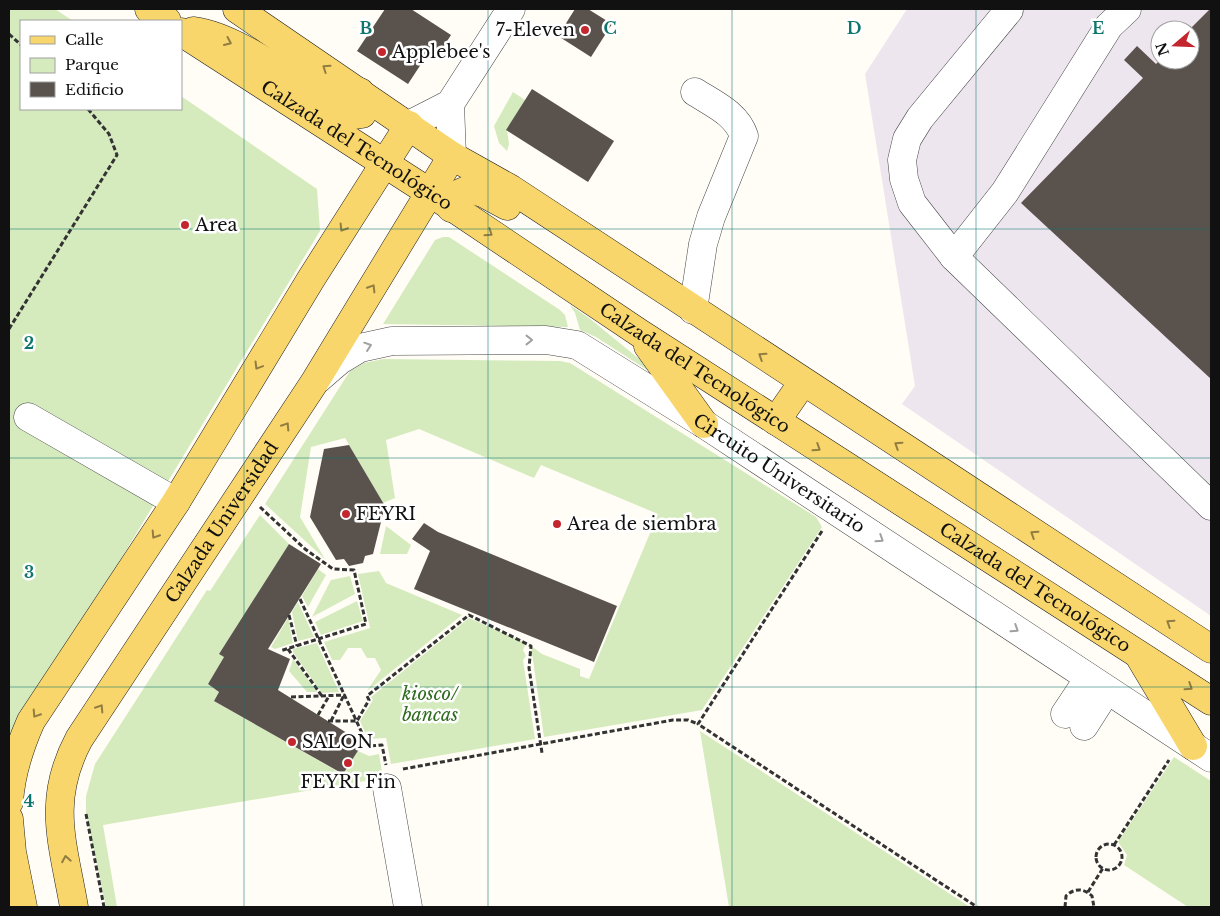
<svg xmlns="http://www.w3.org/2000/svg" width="1220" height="916" font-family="'Libre Baskerville',serif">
	<rect width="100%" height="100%" fill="#fffdf5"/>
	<path fill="#eee6ef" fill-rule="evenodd" d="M907 9H1211V616L902 404 915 386 865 74ZM1160 30H1190V60H1160Z"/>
	<path fill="#d5ebbd" d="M9 9H55L73 21H21V109H181V96L317 189 320 231 9 743Z
		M513 92 525 100 507 130 509 144 507 151 499 143 494 126Z
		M443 237H449L560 310 565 315 568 327 383 324 435 240Z
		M570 305 589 318 660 376 658 377 596 337 580 330 575 313Z
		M383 359 560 361 570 363 816 517 822 527 702 710 544 737 531 646 542 654 580 669V676L589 679 658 514 541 465 534 478 419 429 386 440 395 498 383 503 345 438 311 447 300 517 325 559 265 504 350 371 364 363Z
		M260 515 289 544 219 654 224 657 208 684 219 692 214 701 342 774 358 751 369 756 379 754 383 778 103 825 117 907H106L86 813V796L95 764 207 590 210 591Z
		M386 526 411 545 407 554H380Z
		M318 569 326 575 308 607 302 596Z
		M379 571 386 583 462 615 367 691 381 670 375 658H367L361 648H348L340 660H332L324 642 370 628 358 574Z
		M350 576 355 594 312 617 331 580Z
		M357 601 363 621 321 635 315 622Z
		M298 602 314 637 298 641 292 612Z
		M288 618 293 643 275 649 271 647Z
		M469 618 526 643 523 650 526 656 523 660 535 739 391 764 386 738 368 739 360 721 373 700 371 697Z
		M317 643 339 692 322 693 293 652V649Z
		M293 659 317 692H307L289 671Z
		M700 731 970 907H729Z
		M1174 757 1211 781V907H1188L1124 865 1127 855 1118 842Z"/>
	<path fill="#5a524d" d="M385 9H411L451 35 435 60 427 55 408 84 357 51Z
		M575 9H588L612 24 591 57 558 36Z
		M1210 9H1211V379L1021 203 1143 78 1124 60 1137 46 1156 64 1160 60H1190L1189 30Z
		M532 89 614 141 588 182 506 130Z
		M349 445 385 506 373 554 365 556 363 563 349 566 344 559 336 560 310 517 324 449Z
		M424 523 438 532 617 606 594 662 414 589 430 551 412 539Z
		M289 544 321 564 268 649 290 659 278 690 363 743 343 774 214 701 219 692 208 684 224 657 219 654Z"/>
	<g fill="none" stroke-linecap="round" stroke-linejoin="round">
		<g stroke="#444" stroke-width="29">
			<g id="minor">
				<path d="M1009 10 920 118 907 139 902 160 904 179 912 203 954 257 1211 506"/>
				<path d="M450 104 452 156"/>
				<path d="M409 125 450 104 511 9"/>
				<path d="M954 257 1005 192 1109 26 1127 9"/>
				<path d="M693 310 703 244 711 217 744 136C737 114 714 104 695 92"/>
				<path id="s1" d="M318 379 340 360 360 348 392 341 546 340 577 345 704 424 1211 758"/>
				<path d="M28 417 176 502"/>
				<path d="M1065 714 1089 678"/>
				<path d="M1084 726 1107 690"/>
				<path d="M387 788 408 907"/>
			</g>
		</g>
		<g stroke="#222" stroke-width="29">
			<g id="major">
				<path d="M149 9 167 21"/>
				<path d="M237 9 452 156 511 189 1211 649"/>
				<path d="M193 31C238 36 308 90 348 116L362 114 364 110 360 92"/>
				<path id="s2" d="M181 32 449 205 638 332 1211 701"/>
				<path d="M451 208 458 194 469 189 483 193 507 206"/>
				<path d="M648 346 704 424"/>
				<path d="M776 421 803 382"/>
				<path d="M1141 659 1193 746"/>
				<path d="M9 802C11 773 19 748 31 721L176 502 311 279 409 125"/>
				<path d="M9 819 12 852 23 907"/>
				<path id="s3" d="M74 907C63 843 46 801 79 739L314 383 452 156"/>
			</g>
		</g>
		<path stroke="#333" stroke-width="3" stroke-dasharray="5 2.5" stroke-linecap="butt" d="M9 34 21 45
			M9 329 117 155 109 134 88 109
			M260 507 305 549 333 569 354 570 366 624 280 651
			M822 531 698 724 977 907
			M300 599 368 746 382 745 386 765
			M289 615 297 646
			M288 649 322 696
			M291 697 345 695
			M318 715 329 696
			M328 721H357L369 700 367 696 469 615 531 646 529 668 542 753
			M331 721 344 695
			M403 769 673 720H688L698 724
			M86 814 104 907
			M1096 857a13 13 0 1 1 26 0a13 13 0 1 1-26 0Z
			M1114 845 1169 760
			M1088 892 1103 868
			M1065 907 1066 896C1074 888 1084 888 1092 896L1094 907"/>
		<use href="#minor" stroke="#fff" stroke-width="28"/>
		<use href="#major" stroke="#f9d66b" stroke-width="28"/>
	</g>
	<defs><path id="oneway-chevron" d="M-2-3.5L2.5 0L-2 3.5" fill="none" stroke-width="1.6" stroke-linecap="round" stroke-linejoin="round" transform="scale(1.25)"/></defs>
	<g stroke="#917d42">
		<use href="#oneway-chevron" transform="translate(228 42) rotate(24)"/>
		<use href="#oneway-chevron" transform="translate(326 68) rotate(-146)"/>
		<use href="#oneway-chevron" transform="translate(343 228) rotate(122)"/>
		<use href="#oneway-chevron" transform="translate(489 233) rotate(34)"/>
		<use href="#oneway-chevron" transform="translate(372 288) rotate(-58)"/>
		<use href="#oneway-chevron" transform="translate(762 356) rotate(-147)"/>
		<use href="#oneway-chevron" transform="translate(258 366) rotate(121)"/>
		<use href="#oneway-chevron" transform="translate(286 426) rotate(-57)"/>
		<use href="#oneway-chevron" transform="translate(898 445) rotate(-147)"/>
		<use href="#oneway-chevron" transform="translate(817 448) rotate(33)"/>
		<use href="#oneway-chevron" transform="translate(1034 534) rotate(-147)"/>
		<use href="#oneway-chevron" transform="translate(155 535) rotate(123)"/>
		<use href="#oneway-chevron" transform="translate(1170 623) rotate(-147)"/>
		<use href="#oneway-chevron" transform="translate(1189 687) rotate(33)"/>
		<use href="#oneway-chevron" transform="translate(100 708) rotate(-57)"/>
		<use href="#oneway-chevron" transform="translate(36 714) rotate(123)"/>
		<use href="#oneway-chevron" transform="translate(66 859) rotate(-100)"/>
	</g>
	<g stroke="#a0a0a0">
		<use href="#oneway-chevron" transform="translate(529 340)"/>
		<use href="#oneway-chevron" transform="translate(368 346) rotate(-19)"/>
		<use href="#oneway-chevron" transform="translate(880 539) rotate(33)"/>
		<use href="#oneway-chevron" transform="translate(1015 629) rotate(33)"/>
	</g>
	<path fill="none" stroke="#0f766e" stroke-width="1" stroke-opacity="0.55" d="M244 9V907M488 9V907M732 9V907M976 9V907M9 229H1211M9 458H1211M9 687H1211"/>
	<g fill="#c4262e" stroke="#fff" stroke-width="2">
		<circle cx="585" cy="30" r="5"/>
		<circle cx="382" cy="52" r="5"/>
		<circle cx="185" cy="225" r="5"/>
		<circle cx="346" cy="514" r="5"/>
		<circle cx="557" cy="524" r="5"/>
		<circle cx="292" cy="742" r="5"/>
		<circle cx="348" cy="763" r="5"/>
	</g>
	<g text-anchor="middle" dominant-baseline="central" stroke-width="5" stroke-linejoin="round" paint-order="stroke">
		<g font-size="18" fill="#111" stroke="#fff" text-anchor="start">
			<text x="575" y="30" text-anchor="end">7-Eleven</text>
			<text x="392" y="52">Applebee's</text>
			<text x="195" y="225">Area</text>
			<text x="356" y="514">FEYRI</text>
			<text x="567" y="524">Area de siembra</text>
			<text x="302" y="742">SALON</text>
			<text x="348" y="782" text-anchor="middle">FEYRI Fin</text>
		</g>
		<g font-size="18" fill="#111" stroke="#fff">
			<text stroke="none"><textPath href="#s2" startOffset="209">Calzada del Tecnológico</textPath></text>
			<text stroke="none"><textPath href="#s2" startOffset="614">Calzada del Tecnológico</textPath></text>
			<text stroke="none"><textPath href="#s1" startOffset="510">Circuito Universitario</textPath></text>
			<text stroke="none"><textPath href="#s3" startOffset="432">Calzada Universidad</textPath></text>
			<text stroke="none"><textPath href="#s2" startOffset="1019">Calzada del Tecnológico</textPath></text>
		</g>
		<g font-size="18" font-style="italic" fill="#2f6b1f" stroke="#fff">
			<text x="430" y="694">kiosco/<tspan x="430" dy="21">bancas</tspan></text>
		</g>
	</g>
	<g font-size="16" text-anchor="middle" font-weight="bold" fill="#0f766e" stroke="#fff" stroke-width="5" stroke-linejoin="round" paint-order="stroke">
		<text x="366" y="34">B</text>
		<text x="610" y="34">C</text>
		<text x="854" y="34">D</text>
		<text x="1098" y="34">E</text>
		<text x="29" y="349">2</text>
		<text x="29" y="578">3</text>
		<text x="29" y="807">4</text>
	</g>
	<rect width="1220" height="916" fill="none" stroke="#111111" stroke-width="20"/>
	<rect x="20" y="20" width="162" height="90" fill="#ffffff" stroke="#a0a0a0"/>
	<rect x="30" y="36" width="25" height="8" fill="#f9d66b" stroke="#a0a0a0"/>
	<text x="65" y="45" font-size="15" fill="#111111">Calle</text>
	<rect x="30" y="58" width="25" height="15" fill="#d5ebbd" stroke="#a0a0a0"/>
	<text x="65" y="70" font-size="15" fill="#111111">Parque</text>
	<rect x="30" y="82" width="25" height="15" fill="#5a524d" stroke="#a0a0a0"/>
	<text x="65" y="95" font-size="15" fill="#111111">Edificio</text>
	<g transform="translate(1175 45) rotate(251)"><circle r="24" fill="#ffffff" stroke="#a0a0a0"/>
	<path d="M0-4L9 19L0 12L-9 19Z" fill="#c4262e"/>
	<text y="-8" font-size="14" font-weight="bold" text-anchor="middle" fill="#111111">N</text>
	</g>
</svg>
